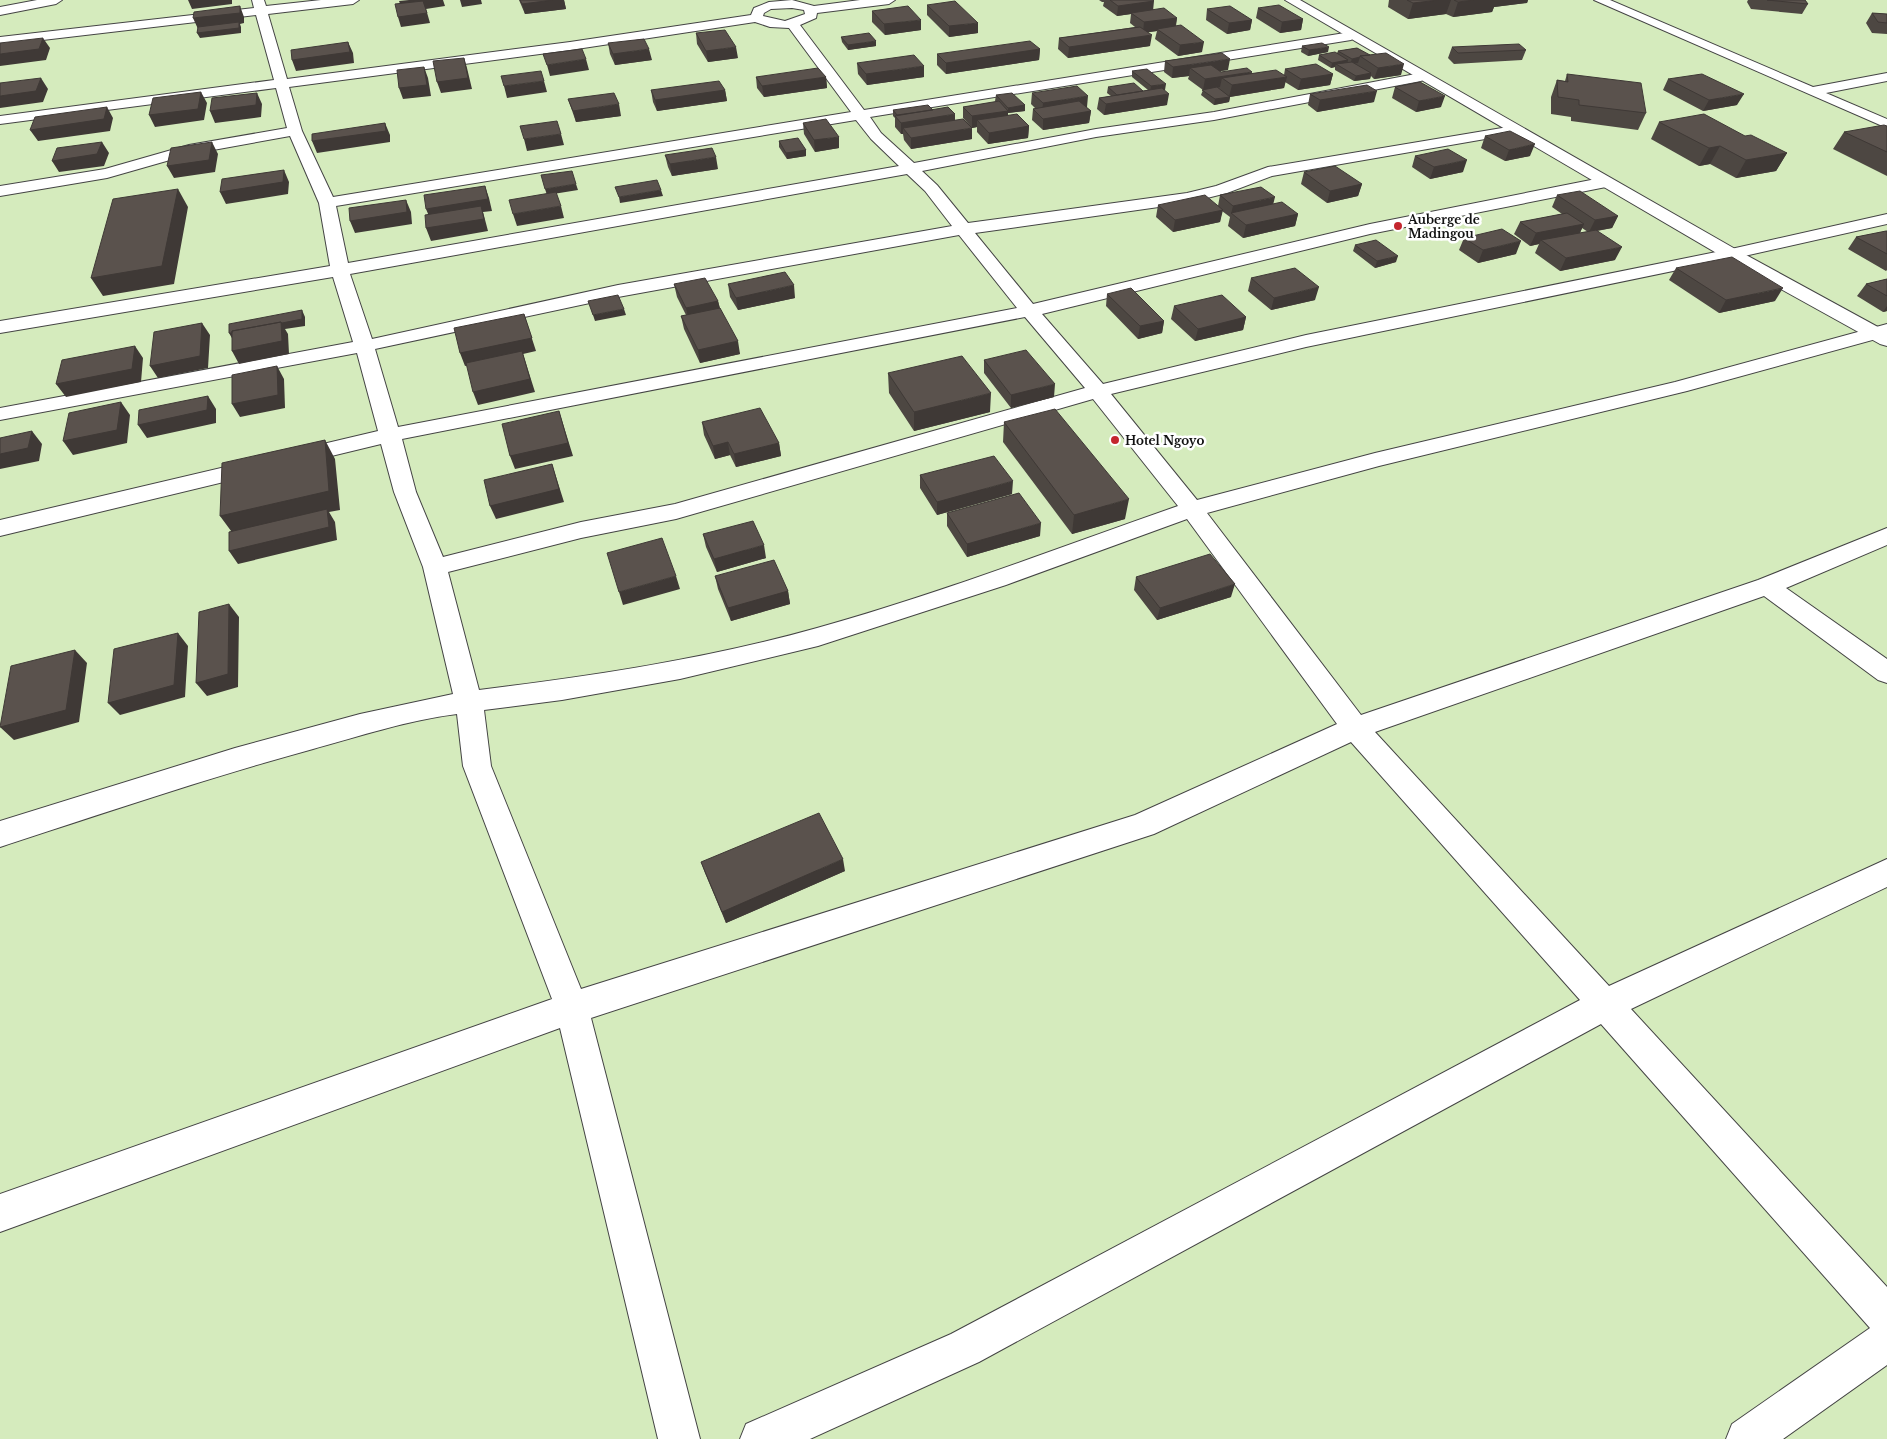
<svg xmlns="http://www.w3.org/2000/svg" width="1887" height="1439" font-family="'Libre Baskerville',serif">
	<rect width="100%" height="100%" fill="#fffdf5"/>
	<path fill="#d5ebbd" d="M0 0H1887V1439H0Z"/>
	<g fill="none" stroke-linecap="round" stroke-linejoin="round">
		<g stroke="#444" stroke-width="2">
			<path id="minor" d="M252 0H264L266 6 321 0H359L353 4 268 14 287 79 570 42 751 15 754 8 769 2 792 0 814 6 860 0H895L889 4 817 13 816 18 800 25 864 110 1351 32 1357 36 1351 40 870 117 881 133 914 163 1096 129 1214 112 1421 73 1428 77 1421 81 1214 120 1096 137 922 171 937 185 968 223 1187 193 1216 186 1268 167 1514 126 1521 130 1514 134 1272 176 1227 193 1187 203 975 233 1033 304 1370 224 1606 177 1614 182 1606 187 1370 234 1042 314 1103 384 1306 335 1731 249 1887 214V224L1731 259 1306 347 1111 394 1197 500 1375 453 1675 382 1887 324V336L1687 391 1379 466 1207 513 1361 715 1758 580 1887 528V545L1786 588 1887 659V683L1878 680 1764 596 1375 732 1609 986 1887 859V887L1631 1009 1887 1287V1365L1783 1439H1726L1732 1424 1870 1328 1601 1024 979 1362 810 1439H740L746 1424 951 1334 1580 1000 1351 742 1154 834 591 1018 700 1439H658L560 1028 0 1232V1194L552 999 463 766 457 714C408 720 360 736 313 749 207 778 104 813 0 847V821L235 748 360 714 453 694 423 567 394 492 381 444 0 536V520L378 431 357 353 0 420V408L353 342 333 277 0 333V321L330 266 319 203 290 136 191 154 107 178 0 196V186L105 169 189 145 287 128 276 88 0 124V116L274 80 256 15 0 45V37L254 8ZM792 8 804 10 805 14 785 21 763 16 764 13 771 9ZM755 22 770 27 789 28 851 112 333 197 302 131 289 87 570 50ZM856 120 871 139 899 166 348 263 336 206ZM907 174 925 191 952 226 618 285 372 339 350 274ZM959 235 1017 308 398 427 375 349 618 297ZM1025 317 1085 388 675 504 581 522 443 557 416 492 402 439ZM1093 399 1178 506C1058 548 939 594 817 628 707 659 592 676 479 690L448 572 581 538 676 519ZM1187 519 1337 724 1135 815 581 989 491 766 484 710 562 700 680 679 818 646 1006 585Z
				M1594 0H1610L1813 87 1887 73V81L1826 93 1887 119V128Z"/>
		</g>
		<g stroke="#444" stroke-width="2">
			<path id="tertiary" d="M37 0H62L56 4 0 15V7Z
				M1285 0H1300L1737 250 1887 332V346L1880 344 1725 258Z"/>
		</g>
		<use href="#minor" fill="#fff" fill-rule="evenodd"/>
		<use href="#tertiary" fill="#fff" fill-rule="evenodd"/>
	</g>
	<path fill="#4d4742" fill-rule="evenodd" d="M519 0H564L566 9 525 14Z
		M1099 0H1153V10L1177 18 1176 26 1202 52 1178 56 1155 39 1157 31 1148 32 1150 46 1068 58 1058 49 1059 38 1135 27 1130 23 1131 14 1117 16 1103 6 1104 2H1102Z
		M1389 0H1528L1527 3 1494 7 1492 12 1453 17 1446 14 1408 19 1388 7Z
		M1748 0H1805L1808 4 1802 14 1751 9 1747 2Z
		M927 5 978 33 949 37 927 15Z
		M1258 8 1303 19 1301 30 1280 33 1256 18Z
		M1207 9 1252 20 1250 30 1227 34 1206 20Z
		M872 11 921 30 885 35 872 22Z
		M1872 13 1887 14V34L1872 33 1866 23Z
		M696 33 738 58 708 62 697 44Z
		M841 37 876 46 848 50 842 42Z
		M608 43 652 60 615 65 610 54Z
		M1302 46 1328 52 1308 56 1301 52Z
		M1452 47 1526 50 1522 60 1454 64 1448 58Z
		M1357 48 1401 75 1374 79 1371 76 1370 79 1354 81 1335 70V67L1331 68 1318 60 1319 55 1337 53 1338 51Z
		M1040 49 1039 60 946 74 937 65V54Z
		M1165 61 1228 70 1220 71 1221 72 1284 75 1285 69 1333 74 1330 85 1298 90 1285 82 1284 88 1230 97 1229 102 1214 105 1201 95 1203 90 1188 79 1189 76 1172 78 1164 72Z
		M857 63 924 77 867 85 858 74Z
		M1132 71 1165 90H1164L1167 105 1104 115 1097 109 1099 98 1111 96 1107 93 1108 87 1143 91 1148 90 1132 77Z
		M1567 74 1646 113 1638 130 1571 121V117L1551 114V97L1557 80 1565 81Z
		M756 77H826L827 88 764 97 757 88Z
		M1668 79 1737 105 1703 111 1663 90Z
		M1395 87 1441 107 1416 112 1392 98Z
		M651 90H725L727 101 657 111 653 102Z
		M1032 93 1087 107H1086L1091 111 1089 123 1043 130 1032 120 1033 109 1035 108 1031 104Z
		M1310 94 1374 102 1317 112 1308 105Z
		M996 95 1025 105V111L1008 113V115L1029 126 1028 138 988 144 977 132V127L972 128 963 118V107L996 102 995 101Z
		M568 99 621 116 576 122Z
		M893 110H933L955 120 972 139 911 149 904 140 903 134H901L895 127V118L893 116Z
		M1659 122 1745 136 1787 153 1776 171 1736 178 1710 164 1699 166 1651 139Z
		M803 123 839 148 815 152 804 134Z
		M1887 126V176L1833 149 1844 132Z
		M1485 136 1530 156 1505 161 1481 148Z
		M779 141 806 150V156L787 159 779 147Z
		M665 155 718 169 672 176 668 167Z
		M1415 156 1463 172 1430 179 1412 167Z
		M1304 172 1362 184 1358 196 1327 203 1301 184Z
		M1220 195 1273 204 1298 214 1295 226 1243 238 1228 226 1230 217 1222 211 1220 222 1173 232 1156 217 1158 205 1218 206Z
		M1557 195 1618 216 1612 228 1597 231 1615 260 1560 271 1535 253 1539 244 1530 246 1514 234 1520 222 1562 214 1552 207ZM1582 228 1588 232 1580 233Z
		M1887 231V270L1886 271 1848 249 1856 237Z
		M1464 238 1516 254 1478 263 1459 250Z
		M1355 245 1396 262 1375 268 1353 251Z
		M1676 268 1775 301 1719 313 1669 280Z
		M1251 278 1315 300 1271 310 1248 291Z
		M1887 279V311L1883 312 1857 296 1866 284Z
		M674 284 718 301 720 308 740 354 700 363 684 329 681 316 686 315 677 297Z
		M728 284 795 298 738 310 730 297Z
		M1107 294 1164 321 1162 333 1138 339 1106 306Z
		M1174 306 1246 317 1243 330 1195 341 1171 319Z
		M984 360 1054 397 1011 408 984 373Z
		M888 373 990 412 914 431 889 393Z
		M702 422 779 443 781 456 736 467 730 455 715 459 704 435Z
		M1004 422 1125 519 1072 534 1003 442Z
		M920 475 1012 494 937 515 920 488Z
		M947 513 1040 536 967 557 947 526Z
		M703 534 766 558 717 572 706 547Z
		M715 576 788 591 790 604 731 621 718 589Z
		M1136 577 1231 597 1157 620 1134 590Z
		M701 862 845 871 726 923 705 873Z"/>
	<path fill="#3f3936" d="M188 0H232V4L192 9Z
		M409 0H443L445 6 426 9 430 23 401 27 398 17 403 12 399 1Z
		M460 0H481L482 4 462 7Z
		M553 0H564L566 9 525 14 522 4Z
		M1439 0H1451L1446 14 1408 19 1413 3Z
		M1474 0H1528L1527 3 1494 7 1492 12 1453 17 1458 2Z
		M1154 1 1153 11 1131 13V14L1117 16 1118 6Z
		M240 6 244 17V23L240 24 241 27V33L200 38 197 33 198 29 193 18Z
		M1177 18 1175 28 1157 29V31L1143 33 1144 22Z
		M1303 19 1301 30 1280 33 1282 22Z
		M921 20V30L885 35 884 24Z
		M1252 20 1250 30 1227 34 1229 23Z
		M978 23V33L949 37V26Z
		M1152 35 1150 46 1068 58 1069 47Z
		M43 38 50 48 46 60 0 66V54Z
		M876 41V46L848 50V45Z
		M348 42 353 53 354 63 296 71 292 60Z
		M1204 42 1202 52 1178 56 1180 45Z
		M736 47 738 58 708 62 706 51Z
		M1329 47 1328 52 1308 56 1309 50Z
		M649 49 652 60 615 65 613 54Z
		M1040 49 1039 60 946 74V63Z
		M1360 57 1358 63 1350 64 1352 59Z
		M464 58 467 68 472 89 441 93 437 82Z
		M586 59 589 70 550 76 547 65Z
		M1230 59 1228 70 1199 74 1190 68 1189 76 1172 78 1173 67Z
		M1348 60 1347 65 1336 64 1335 67 1331 68 1332 63Z
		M1404 64 1401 75 1374 79 1378 68Z
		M924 66V77L867 85 866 74Z
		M424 67 428 78 431 96 403 99 399 88Z
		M1252 72 1250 82 1287 77 1284 88 1229 97 1232 85 1222 78 1220 87 1203 90 1205 79Z
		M1371 73 1370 79 1354 81 1356 76Z
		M1333 74 1330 85 1298 90 1301 79Z
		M826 77 827 88 764 97 762 86Z
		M41 78 48 89 43 102 0 108V96Z
		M544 81 547 92 507 98 504 86Z
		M1166 84 1165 90 1150 92 1151 86Z
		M725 90 727 101 657 111 655 100Z
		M1377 91 1374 102 1317 112 1320 100Z
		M201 92 207 103 204 120 155 127 149 115Z
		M257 93 262 104 261 117 215 123 210 111Z
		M1169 94 1167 105 1104 115 1106 104Z
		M1744 94 1737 105 1703 111 1709 100Z
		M1088 96 1087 107 1042 114 1043 103Z
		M1445 96 1441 107 1416 112 1419 101Z
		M1230 97 1229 102 1214 105 1215 99Z
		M619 104 621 116 576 122 573 111Z
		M1025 105V111L1008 113V122L977 120V127L972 128V116L1008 111V108Z
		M107 107 113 118 110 131 38 141 30 130Z
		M1091 111 1089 123 1043 130V119Z
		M955 114V126L903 128V134H901V123Z
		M385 123 390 135V142L317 153 312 141Z
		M1029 126 1028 138 988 144 989 133Z
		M972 128V139L911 149V138Z
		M561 134 564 145 527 151 524 139Z
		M839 137V148L815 152 814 140Z
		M102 142 109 153 104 166 59 172 52 161Z
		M212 142 218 154 215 172 174 178 167 166Z
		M1535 144 1530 156 1505 161 1509 150Z
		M1720 146 1710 164 1699 166 1709 148Z
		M806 150V156L787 159 786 153Z
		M1787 153 1776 171 1736 178 1746 160Z
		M716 157 718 169 672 176 670 164Z
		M1467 160 1463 172 1430 179 1434 167Z
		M284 170 289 182 288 194 226 204 220 192Z
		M576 184 578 190 547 195 545 189Z
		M1362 184 1358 196 1327 203 1330 191Z
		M485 186 489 198 492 211 483 212 488 231 431 241 426 228 431 221 426 209Z
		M178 189 188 207 174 284 103 296 91 278Z
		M661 190 663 196 620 203 619 197Z
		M1275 197 1272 209 1231 214 1233 206Z
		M406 200 411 212 412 224 355 233 350 221Z
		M561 206 564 218 517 226 513 214Z
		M1223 210 1220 222 1173 232 1175 220Z
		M1298 214 1295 226 1243 238 1246 225Z
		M1618 216 1612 228 1589 232 1595 220Z
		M1584 224 1578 237 1541 240 1539 244 1530 246 1536 233Z
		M1521 241 1516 254 1478 263 1483 250Z
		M1622 247 1615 260 1560 271 1566 258Z
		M1398 256 1396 262 1375 268 1377 261Z
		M794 285 795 298 738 310 736 298Z
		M1319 287 1315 300 1271 310 1274 298Z
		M1783 288 1775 301 1719 313 1726 300Z
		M718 301 721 314 689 321 686 308Z
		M1887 306V311L1883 312Z
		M624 309 626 315 595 321 593 315Z
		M302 310 305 317V326L285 329 288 334 289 354 239 364 232 351 233 340 229 333Z
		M524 314 536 351 523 354 535 392 478 405 473 392 523 354 465 366 460 353Z
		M1246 317 1243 330 1195 341 1198 329Z
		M1164 321 1162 333 1138 339 1140 326Z
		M202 323 210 335 208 368 158 378 150 366Z
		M738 341 740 354 700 363 698 350Z
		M135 346 143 358 141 382 66 397 56 384Z
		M277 366 284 379 285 408 240 417 232 404Z
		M1055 384 1054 397 1011 408V395Z
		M991 393 990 412 914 431V412Z
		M208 396 216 409V423L147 438 138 425Z
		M121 402 130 415 127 443 73 455 63 441Z
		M559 411 573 456 515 469 510 456Z
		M32 431 42 444 39 461 0 469V454Z
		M325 440 335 459 340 510 329 512 335 522 337 540 238 564 229 551 234 535 220 516Z
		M728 442 730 455 715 459 713 446Z
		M779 443 781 456 736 467 734 454Z
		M552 464 564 502 496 519 490 506Z
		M1013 481 1012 494 937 515V502Z
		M1129 499 1125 519 1072 534 1074 515Z
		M1041 523 1040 536 967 557V544Z
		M764 545 766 558 717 572 714 559Z
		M676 576 680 589 623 605 619 592Z
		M1235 584 1231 597 1157 620 1160 608Z
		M788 591 790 604 731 621 728 608Z
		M229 604 239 617 238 687 207 696 196 683Z
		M178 633 188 646 185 697 120 715 108 703Z
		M75 650 87 663 79 722 14 740 0 727Z
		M843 859 845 871 726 923 722 912Z"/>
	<path fill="#5a524d" stroke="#3f3936" d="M520 0H553L522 4Z
		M1110 0H1153L1154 1 1118 6Z
		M1407 0H1439L1413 3Z
		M1454 0H1474L1458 2Z
		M1767 0H1805L1808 4Z
		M423 1 427 13 398 17 395 4Z
		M955 1 978 23 949 26 927 5Z
		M1279 5 1303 19 1282 22 1258 8Z
		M240 6V13L193 18 194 12Z
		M908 6 921 20 884 24 872 11Z
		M1230 6 1252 20 1229 23 1207 9Z
		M1164 8 1177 18 1144 22 1131 13Z
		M1872 13 1887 14V23L1878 22Z
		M239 22V28L197 33 198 27Z
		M1181 25 1204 42 1180 45 1157 29Z
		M1140 27 1152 35 1069 47 1059 38Z
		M725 30 736 47 706 51 696 33Z
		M869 33 876 41 848 45 841 37Z
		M43 38 39 49 0 54V43Z
		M644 39 649 49 613 54 608 43Z
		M1030 41 1040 49 946 63 937 54Z
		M348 42 350 52 292 60 291 50Z
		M1322 43 1329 47 1309 50 1302 46Z
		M1519 44 1526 50 1458 53 1452 47Z
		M1357 48 1370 55 1360 56V57L1352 59 1338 51Z
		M582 49 586 59 547 65 543 54Z
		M1335 52 1348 60 1332 63 1319 55Z
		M1222 53 1230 59 1173 67 1165 61Z
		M1386 53 1404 64 1378 68 1360 56Z
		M914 55 924 66 866 74 857 63Z
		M464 58 468 78 437 82 433 61Z
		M1352 62 1371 73 1356 76 1336 64Z
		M1316 64 1333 74 1301 79 1285 69Z
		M1211 65 1221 72 1247 68 1252 72 1205 79 1190 68Z
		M424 67 427 85 399 88 397 70Z
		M818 68 826 77 762 86 756 77Z
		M1147 69 1166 84 1151 86 1132 71Z
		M1276 70 1287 77 1232 85 1222 78Z
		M541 71 544 81 504 86 501 76Z
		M1567 74 1641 83 1646 113 1579 105V100L1558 97 1557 80 1568 82Z
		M1702 74 1744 94 1709 100 1668 79Z
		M41 78 36 91 0 96V83Z
		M719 81 725 90 655 100 651 90Z
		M1420 82 1445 96 1419 101 1395 87Z
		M1134 83 1143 91 1117 95 1108 87Z
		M1367 85 1377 91 1320 100 1310 94Z
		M1077 86 1088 96 1043 103 1032 93Z
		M1217 87 1230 97 1215 99 1202 90Z
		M1162 88 1169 94 1106 104 1099 98Z
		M201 92 198 109 149 115 153 98Z
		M257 93 256 105 210 111 212 98Z
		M614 93 619 104 573 111 568 99Z
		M1012 93 1025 105 1008 108 996 95Z
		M999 101 1008 111 972 116 963 107Z
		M1079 101 1091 111 1043 119 1033 109Z
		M928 105 933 110 897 115 893 110Z
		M107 107 104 119 30 130 35 117Z
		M948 107 955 114 901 123 895 116Z
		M1017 114 1029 126 989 133 977 120Z
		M1704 114 1745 136 1751 135 1787 153 1746 160 1720 146 1709 148 1659 122Z
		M826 119 839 137 814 140 803 123Z
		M963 119 972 128 911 138 903 128Z
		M557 121 561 134 524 139 520 126Z
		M385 123 386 131 312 141V134Z
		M1884 125 1887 126V152L1844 132Z
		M1510 131 1535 144 1509 150 1485 136Z
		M798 138 806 150 786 153 779 141Z
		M102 142 97 154 52 161 57 148Z
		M212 142 209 160 167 166 171 148Z
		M712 148 716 157 670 164 665 155Z
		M1448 149 1467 160 1434 167 1415 156Z
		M1335 166 1362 184 1330 191 1304 172Z
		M284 170 283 182 220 192 222 179Z
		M572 171 576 184 545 189 541 175Z
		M657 180 661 190 619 197 615 187Z
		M485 186 488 199 426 209 424 195Z
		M1261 187 1275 197 1233 206 1220 195Z
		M178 189 162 266 91 278 113 199Z
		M1580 191 1618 216 1595 220 1557 195Z
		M556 192 561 206 513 214 509 200Z
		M1205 195 1223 210 1175 220 1158 205Z
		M406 200 407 212 350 221 349 208Z
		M1282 202 1298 214 1246 225 1231 213Z
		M481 206 484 219 426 228 425 215Z
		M1567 213 1584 224 1536 233 1520 222Z
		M1502 229 1521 241 1483 250 1464 238Z
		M1596 230 1622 247 1566 258 1541 240Z
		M1886 231H1887V254L1856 237Z
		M1376 240 1398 256 1377 261 1355 245Z
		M1732 257 1783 288 1726 300 1676 268Z
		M1295 268 1319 287 1274 298 1251 278Z
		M785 272 794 285 736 298 728 284Z
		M705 278 718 301 686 308 674 284Z
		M1887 279V296L1866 284Z
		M1131 288 1164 321 1140 326 1107 294Z
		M618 295 624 309 593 315 588 301Z
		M1222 295 1246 317 1198 329 1174 306Z
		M720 308 738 341 698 350 681 316Z
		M302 310V319L282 323 281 322 232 331V333H229V324Z
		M524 314 532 338 460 353 454 328Z
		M281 322 282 341 232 351V331Z
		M202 323 200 356 150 366 154 332Z
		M135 346 132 369 56 384 62 360Z
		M1026 350 1055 384 1011 395 984 360Z
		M522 351 530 379 473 392 466 363Z
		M962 356 991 393 914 412 888 373Z
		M277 366 278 395 232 404V375Z
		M208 396 207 410 138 425 139 410Z
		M121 402 117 430 63 441 69 413Z
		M760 408 779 443 734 454 728 442 713 446 702 422Z
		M1055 409 1129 499 1074 515 1004 422Z
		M559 411 568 443 510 456 502 424Z
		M32 431 28 448 0 454V438Z
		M325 440 329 491 220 516 222 463Z
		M994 456 1013 481 937 502 920 475Z
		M552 464 559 489 490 506 484 480Z
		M1019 493 1041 523 967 544 947 513Z
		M327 509 329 527 229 551V532Z
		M753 521 764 545 714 559 703 534Z
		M662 538 676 576 619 592 607 553Z
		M1210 554 1235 584 1160 608 1136 577Z
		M774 560 788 591 728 608 715 576Z
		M229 604 228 674 196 683 199 612Z
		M178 633 174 685 108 703 114 649Z
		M75 650 66 710 0 727 11 666Z
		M819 813 843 859 722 912 701 862Z"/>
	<g fill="#c4262e" stroke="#fff" stroke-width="2">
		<circle cx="1398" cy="226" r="5"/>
		<circle cx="1115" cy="440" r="5"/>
	</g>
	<g text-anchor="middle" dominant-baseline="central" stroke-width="5" stroke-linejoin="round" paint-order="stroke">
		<g font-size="12" font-weight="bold" fill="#111" stroke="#fff" text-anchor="start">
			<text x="1408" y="219">Auberge de<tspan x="1408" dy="14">Madingou</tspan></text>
			<text x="1125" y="440">Hotel Ngoyo</text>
		</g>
	</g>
</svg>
